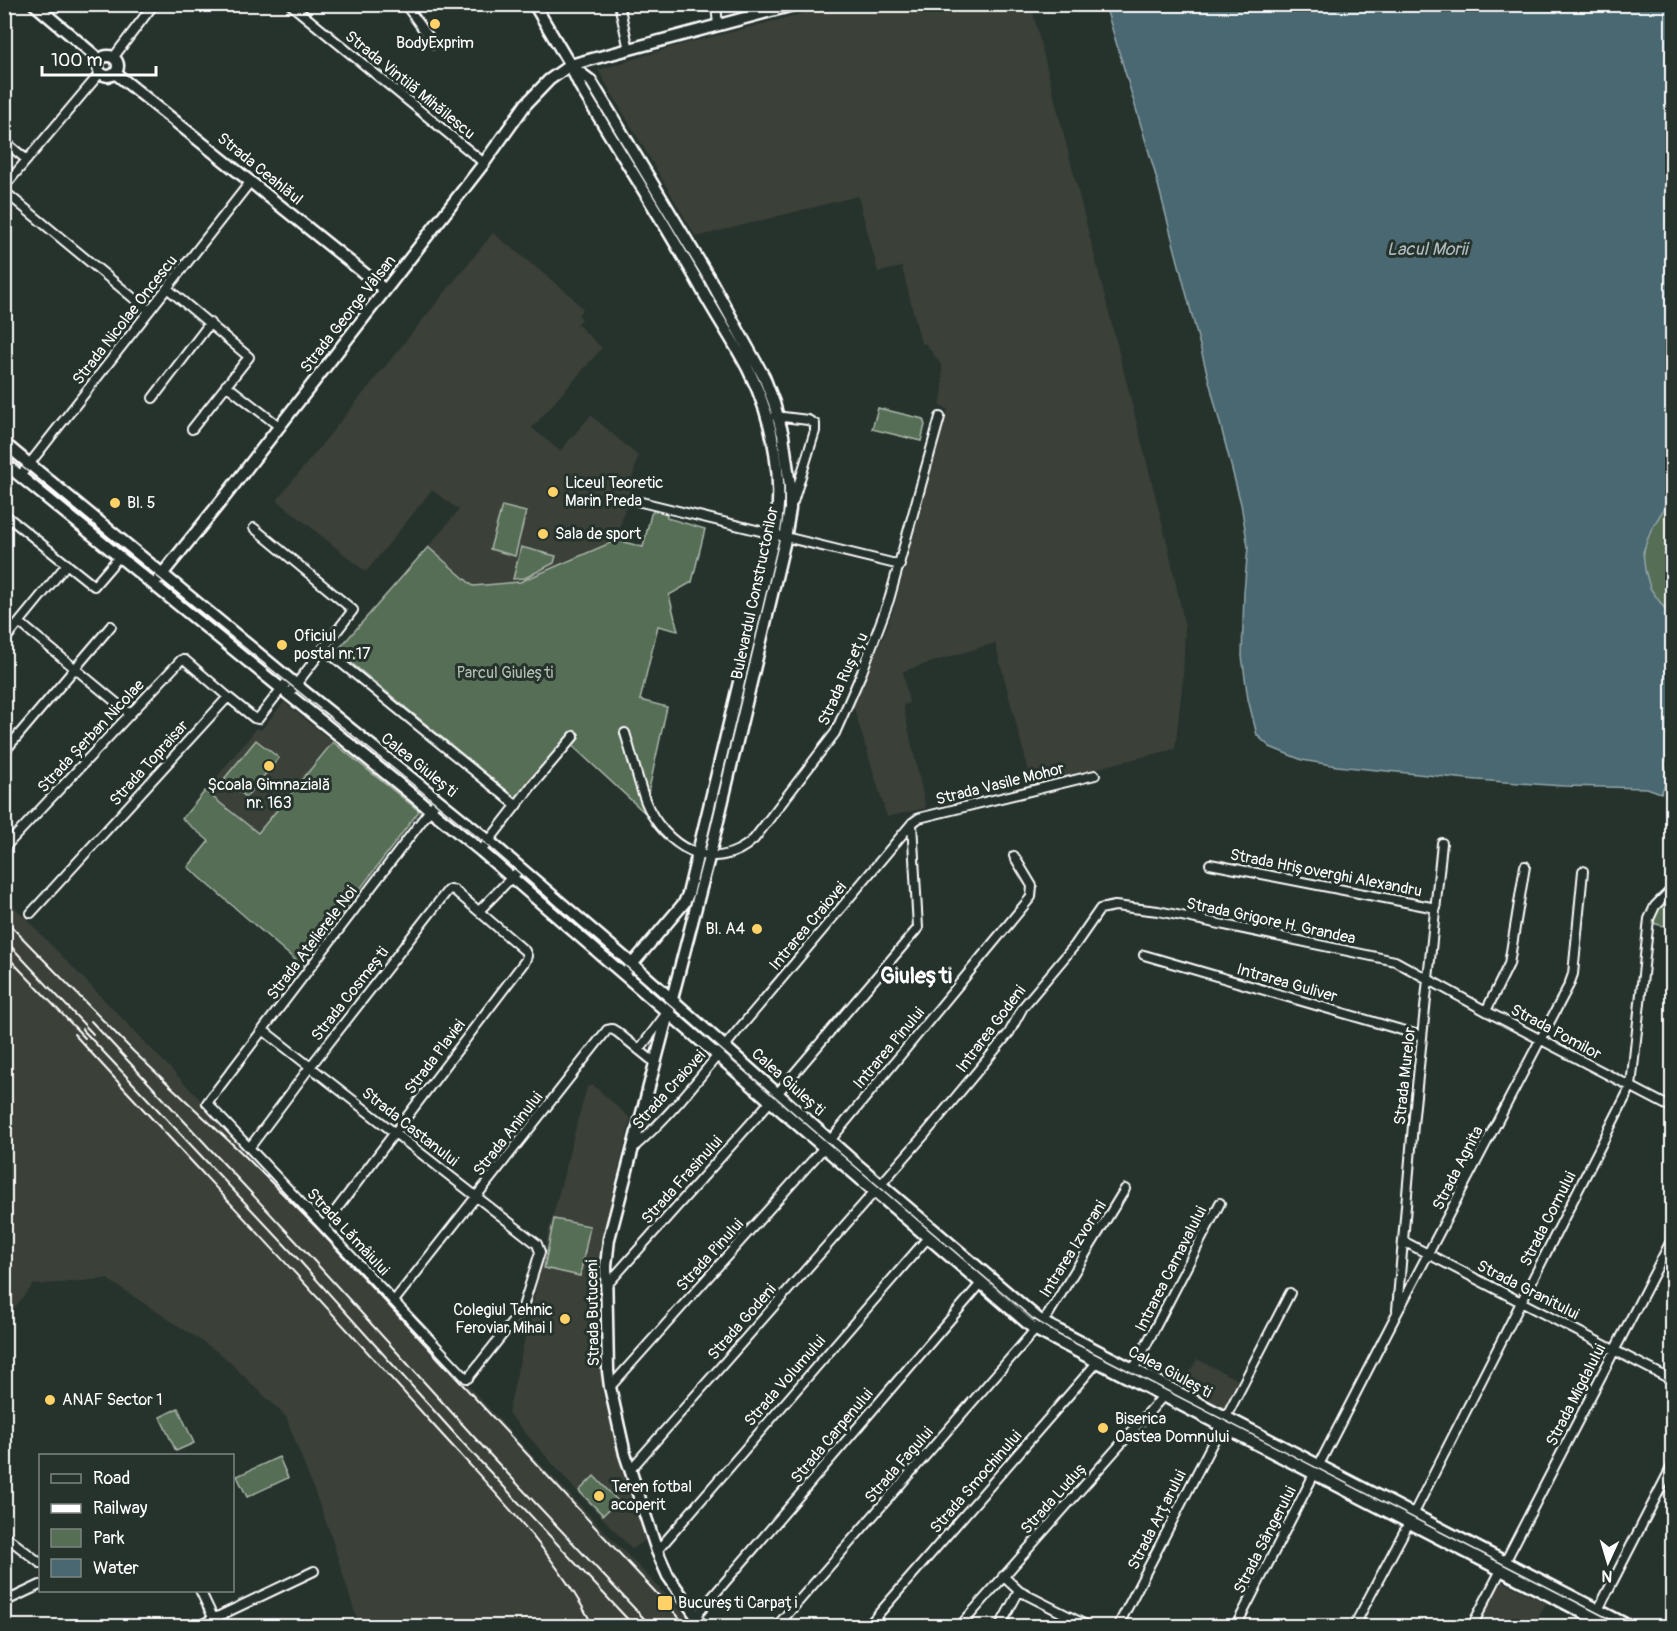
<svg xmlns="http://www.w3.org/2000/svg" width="1677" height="1631" font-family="Pangolin,sans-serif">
	<rect width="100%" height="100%" fill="#26332d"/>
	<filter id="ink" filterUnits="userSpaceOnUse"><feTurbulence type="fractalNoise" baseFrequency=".0167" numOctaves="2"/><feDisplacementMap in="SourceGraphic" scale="12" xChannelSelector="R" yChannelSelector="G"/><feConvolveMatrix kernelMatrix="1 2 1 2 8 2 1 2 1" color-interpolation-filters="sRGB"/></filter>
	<g filter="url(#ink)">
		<path fill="#3a3f39" d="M836 5H1031L1168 546 1185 627 1183 679 1175 749 1032 784 995 643 903 671 909 703 903 705 926 808 887 817 853 705 886 630 895 604 948 409 940 406 943 388 942 366 926 344 921 343 902 267 878 272 858 196 696 237 598 70 672 47Z
			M493 233 570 295 583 309 578 314 582 319 577 324 602 348 532 428 560 451 591 415 638 456 617 540 520 582 473 586 428 547 459 510 432 490 366 572 277 500Z
			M284 702 333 742 258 833 205 791 257 728 261 730Z
			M5 897 305 1208 541 1465 696 1626H359L329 1530 286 1417 221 1354 107 1279 33 1285 5 1319Z
			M593 1085 631 1119 599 1249 602 1390 617 1453 648 1539 632 1549 572 1486 508 1413 550 1227 578 1119 587 1087Z
			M1197 1359 1238 1380 1222 1411 1181 1388Z
			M1500 1580 1546 1603 1534 1626H1476Z"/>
		<path fill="#566e54" stroke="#aab6aa" stroke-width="1.5" d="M878 408 923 419 925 425 921 441 872 429Z
			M1672 495V619C1666 608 1656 600 1650 589 1632 552 1652 525 1672 495Z
			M502 506 526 512 515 556 490 549Z
			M656 508 666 511 667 518 705 529 692 582 669 595 678 631 658 626 640 700 667 707 644 812 565 739 517 799 337 651 428 547 473 586 520 582 617 540 643 547 651 514Z
			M521 547 556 556 554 563 525 578 513 579Z
			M256 740 279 758 246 797 224 779Z
			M333 742 419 811 302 966 188 867 209 841 182 819 205 791 258 833Z
			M1672 889V928L1656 924 1649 919Z
			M554 1219 590 1226 580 1276 544 1268Z
			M178 1408 194 1443 176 1451 160 1417Z
			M279 1457 288 1478 247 1497 237 1476Z
			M594 1476 618 1501 603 1515 579 1491Z"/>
		<path fill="#4a6871" stroke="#92a4aa" stroke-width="1.5" d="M1105 5H1672V495L1651 530 1643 552 1645 570 1650 588 1672 619V729L1665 764 1666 770 1669 776 1661 793 1647 788 1563 786 1477 780 1337 766 1302 760 1270 747 1257 735 1248 699 1242 656 1244 592 1248 547 1241 504 1154 169Z"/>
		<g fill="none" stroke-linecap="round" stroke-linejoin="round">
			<g stroke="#fff" stroke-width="12">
				<path id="street" d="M290 4 484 163
					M405 4 434 44
					M619 4 629 50
					M716 4 718 26
					M113 58 154 4
					M4 141 27 160
					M4 187 101 72
					M4 191 149 311
					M167 288 249 357 192 429
					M226 385 280 427
					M153 398 210 323
					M775 416 808 420 815 424V431L793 502
					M20 476 251 181
					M637 501 900 565
					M4 514 94 586 119 557
					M254 528 353 610 288 695
					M20 623 130 714
					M4 641 67 564
					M324 649 516 805
					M625 733C632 755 637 778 645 800 663 846 713 877 754 839L835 733 862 672 889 600 940 417
					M4 752 111 626
					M4 848 181 660H185L228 697
					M481 851 533 784 574 736
					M1210 864 1436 908
					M479 911 521 868
					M31 913 228 697 254 718 258 719 289 679
					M1144 955 1422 1036
					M1486 1011 1509 964 1525 866
					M263 1030 537 1244 540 1252 522 1310 468 1378H466L207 1103 226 1078 430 810 438 799
					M639 1050 666 1014
					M250 1147 310 1067 448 890 450 889 454 890 525 951 527 956 525 961 324 1226
					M633 1148C673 1114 706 1069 739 1029 797 961 854 892 912 823L919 818 1095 775
					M1403 1241 1672 1380
					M606 1286 776 1095 918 928 912 823
					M394 1301 607 1030 612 1029 617 1032 654 1062
					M1397 1310 1413 1125 1442 843
					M1132 1372 1220 1203
					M610 1387 828 1143 1031 897 1032 886 1014 856
					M630 1470 926 1133 1009 1033 1023 1007 1075 945 1100 909 1115 906 1158 911 1395 961 1486 1011 1672 1108
					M4 1535 40 1563
					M657 1551 931 1234
					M1003 1576 1019 1591 1088 1626
					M200 1590 217 1626
					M4 1602 40 1585
					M1596 1614 1672 1466
					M198 1626 314 1571
					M704 1626 696 1616 983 1281
					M777 1626 1048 1315 1125 1189
					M868 1626 1101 1358
					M960 1626 1165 1394
					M1000 1626 1019 1591
					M1118 1626 1290 1293
					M1236 1626 1397 1313 1569 985 1573 974 1583 871
					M1354 1626 1413 1515 1631 1086 1649 919 1655 906 1672 889
					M1472 1626 1672 1239"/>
			</g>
			<g stroke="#fff" stroke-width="15">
				<path id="secondary" d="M34 4 100 60
					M534 4 570 65 580 86C620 153 662 218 700 286 715 314 733 340 748 369 774 420 786 484 773 541L688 894 684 903 629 968
					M98 66a10 10 0 1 1 20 0a10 10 0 1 1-20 0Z
					M570 65 591 81 711 281 764 377 774 403 783 435 790 486V509L784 544 712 846 609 1239 606 1266 608 1371 610 1387 625 1454 657 1551 668 1576 696 1616
					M115 73 385 290
					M4 443 305 692 489 841 632 964 852 1160 1042 1322 1629 1626
					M4 463 481 851 1034 1329 1609 1626
					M159 578 223 499 484 163 526 104 549 80 570 65 797 4"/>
			</g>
			<use href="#street" stroke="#26332d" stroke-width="8"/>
			<use href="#secondary" stroke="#26332d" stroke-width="10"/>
			<path stroke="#fff" stroke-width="1.5" d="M4 452 486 844 828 1143 1032 1318 1059 1335 1623 1626"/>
			<path stroke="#fff" stroke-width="2" d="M4 919 134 1052 244 1155 316 1227 687 1626
				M4 939 93 1034
				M4 953 85 1038
				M91 1021 306 1252 494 1459 651 1626
				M82 1029 298 1259 463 1443 634 1626
				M74 1034C191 1162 311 1288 427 1418 486 1484 552 1547 593 1626"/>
		</g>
	</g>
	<g fill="#ffd166" stroke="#26332d" stroke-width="2">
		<circle cx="435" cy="24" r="6"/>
		<circle cx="553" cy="492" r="6"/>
		<circle cx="115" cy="503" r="6"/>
		<circle cx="543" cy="534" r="6"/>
		<circle cx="282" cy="645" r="6"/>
		<circle cx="269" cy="766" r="6"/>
		<circle cx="757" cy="929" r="6"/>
		<circle cx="565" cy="1319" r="6"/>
		<circle cx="50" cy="1400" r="6"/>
		<circle cx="1103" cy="1428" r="6"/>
		<circle cx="599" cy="1496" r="6"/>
		<rect x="657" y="1595" width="16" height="16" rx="3"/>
	</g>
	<g text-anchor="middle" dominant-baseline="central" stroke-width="6" stroke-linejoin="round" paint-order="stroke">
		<g font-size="16" fill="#fff" stroke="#26332d" text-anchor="start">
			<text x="435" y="43" text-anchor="middle">BodyExprim</text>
			<text x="565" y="483">Liceul Teoretic<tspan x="565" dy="18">Marin Preda</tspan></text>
			<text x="127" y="503">Bl. 5</text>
			<text x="555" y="534">Sala de sport</text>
			<text x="294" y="636">Oficiul<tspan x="294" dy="18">postal nr.17</tspan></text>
			<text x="269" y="785" text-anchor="middle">Şcoala Gimnazială<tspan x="269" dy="18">nr. 163</tspan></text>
			<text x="745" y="929" text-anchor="end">Bl. A4</text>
			<text x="553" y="1310" text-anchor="end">Colegiul Tehnic<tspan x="553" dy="18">Feroviar Mihai I</tspan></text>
			<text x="62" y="1400">ANAF Sector 1</text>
			<text x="1115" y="1419">Biserica<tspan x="1115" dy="18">Oastea Domnului</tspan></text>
			<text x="611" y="1487">Teren fotbal<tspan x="611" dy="18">acoperit</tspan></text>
			<text x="678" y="1603">București Carpați</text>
		</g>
		<g font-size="16" fill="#fff" stroke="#26332d">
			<text transform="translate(410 85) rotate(39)">Strada Vintilă Mihăilescu</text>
			<text transform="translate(260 169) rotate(39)">Strada Ceahlăul</text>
			<text transform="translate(348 314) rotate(-52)">Strada George Vâlsan</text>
			<text transform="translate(125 320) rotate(-52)">Strada Nicolae Oncescu</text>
			<text transform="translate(755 593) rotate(-78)">Bulevardul Constructorilor</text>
			<text transform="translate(843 679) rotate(-66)">Strada Rușețu</text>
			<text transform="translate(91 736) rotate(-47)">Strada Șerban Nicolae</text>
			<text transform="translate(149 763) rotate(-48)">Strada Topraisar</text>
			<text transform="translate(419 765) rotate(39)">Calea Giulești</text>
			<text transform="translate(1000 784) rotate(-14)">Strada Vasile Mohor</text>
			<text transform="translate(1326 873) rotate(11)">Strada Hrișoverghi Alexandru</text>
			<text transform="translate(1271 921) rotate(12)">Strada Grigore H. Grandea</text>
			<text transform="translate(808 926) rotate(-50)">Intrarea Craiovei</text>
			<text transform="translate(312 943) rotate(-53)">Strada Atelierele Noi</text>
			<text transform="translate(1287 983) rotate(16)">Intrarea Guliver</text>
			<text transform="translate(350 994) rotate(-52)">Strada Cosmești</text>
			<text transform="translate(991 1029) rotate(-53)">Intrarea Godeni</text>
			<text transform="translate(1556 1032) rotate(28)">Strada Pomilor</text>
			<text transform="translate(889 1048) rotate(-50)">Intrarea Pinului</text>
			<text transform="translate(435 1057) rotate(-53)">Strada Plaviei</text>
			<text transform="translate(1405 1076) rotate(-84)">Strada Murelor</text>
			<text transform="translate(788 1082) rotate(42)">Calea Giulești</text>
			<text transform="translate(669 1090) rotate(-48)">Strada Craiovei</text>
			<text transform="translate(410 1127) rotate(38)">Strada Castanului</text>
			<text transform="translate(508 1134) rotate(-52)">Strada Aninului</text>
			<text transform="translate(1458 1168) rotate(-63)">Strada Agnita</text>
			<text transform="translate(682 1180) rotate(-48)">Strada Frasinului</text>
			<text transform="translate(1548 1219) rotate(-63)">Strada Cornului</text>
			<text transform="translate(348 1232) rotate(47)">Strada Lămâiului</text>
			<text transform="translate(1073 1249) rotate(-58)">Intrarea Izvorani</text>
			<text transform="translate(710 1255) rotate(-48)">Strada Pinului</text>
			<text transform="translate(1171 1269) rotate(-63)">Intrarea Carnavalului</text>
			<text transform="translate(1528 1290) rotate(27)">Strada Granitului</text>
			<text transform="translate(593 1313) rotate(-91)">Strada Butuceni</text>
			<text transform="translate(742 1322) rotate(-49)">Strada Godeni</text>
			<text transform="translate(1170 1372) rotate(28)">Calea Giulești</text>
			<text transform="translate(785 1381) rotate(-49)">Strada Volumului</text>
			<text transform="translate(1576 1395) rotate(-63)">Strada Migdalului</text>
			<text transform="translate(832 1436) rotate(-50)">Strada Carpenului</text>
			<text transform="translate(899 1465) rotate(-49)">Strada Fagului</text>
			<text transform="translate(976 1482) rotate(-49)">Strada Smochinului</text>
			<text transform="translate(1054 1498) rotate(-48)">Strada Luduș</text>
			<text transform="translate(1157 1520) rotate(-63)">Strada Arțarului</text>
			<text transform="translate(1265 1540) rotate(-63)">Strada Sângerului</text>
		</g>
		<g font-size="16" fill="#b3beb2" stroke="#26332d">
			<text x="505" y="673">Parcul Giulești</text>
		</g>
		<g font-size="18" font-style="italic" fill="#aebbbf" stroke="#26332d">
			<text x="1427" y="249">Lacul Morii</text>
		</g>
		<g font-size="22" font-weight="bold" fill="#fff" stroke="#26332d">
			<text x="916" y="976">Giulești</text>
		</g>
	</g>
	<rect width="1677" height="1631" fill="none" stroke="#26332d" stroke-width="24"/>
	<rect x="12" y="12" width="1653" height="1607" fill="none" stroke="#fff" stroke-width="2" filter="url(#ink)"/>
	<rect x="39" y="1454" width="195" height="138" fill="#26332d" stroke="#7d8581" stroke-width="1.5"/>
	<rect x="51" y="1474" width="30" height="9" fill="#26332d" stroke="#7d8581" stroke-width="1.5"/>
	<text x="93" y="1484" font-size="18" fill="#ffffff">Road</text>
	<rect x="51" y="1504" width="30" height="9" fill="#ffffff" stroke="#7d8581" stroke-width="1.5"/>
	<text x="93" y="1514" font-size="18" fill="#ffffff">Railway</text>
	<rect x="51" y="1529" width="30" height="18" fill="#566e54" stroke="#7d8581" stroke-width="1.5"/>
	<text x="93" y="1544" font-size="18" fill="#ffffff">Park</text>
	<rect x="51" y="1559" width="30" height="18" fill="#4a6871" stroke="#7d8581" stroke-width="1.5"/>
	<text x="93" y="1574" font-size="18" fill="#ffffff">Water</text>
	<g transform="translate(1608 1562) rotate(184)" stroke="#26332d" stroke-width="4.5" paint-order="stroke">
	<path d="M0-4.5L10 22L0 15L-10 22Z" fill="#ffffff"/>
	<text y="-9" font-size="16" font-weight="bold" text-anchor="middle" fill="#ffffff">N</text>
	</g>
	<path d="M42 66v9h114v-9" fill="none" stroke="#ffffff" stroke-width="3"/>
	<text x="51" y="66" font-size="18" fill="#ffffff" stroke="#26332d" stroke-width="4.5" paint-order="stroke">100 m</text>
</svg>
